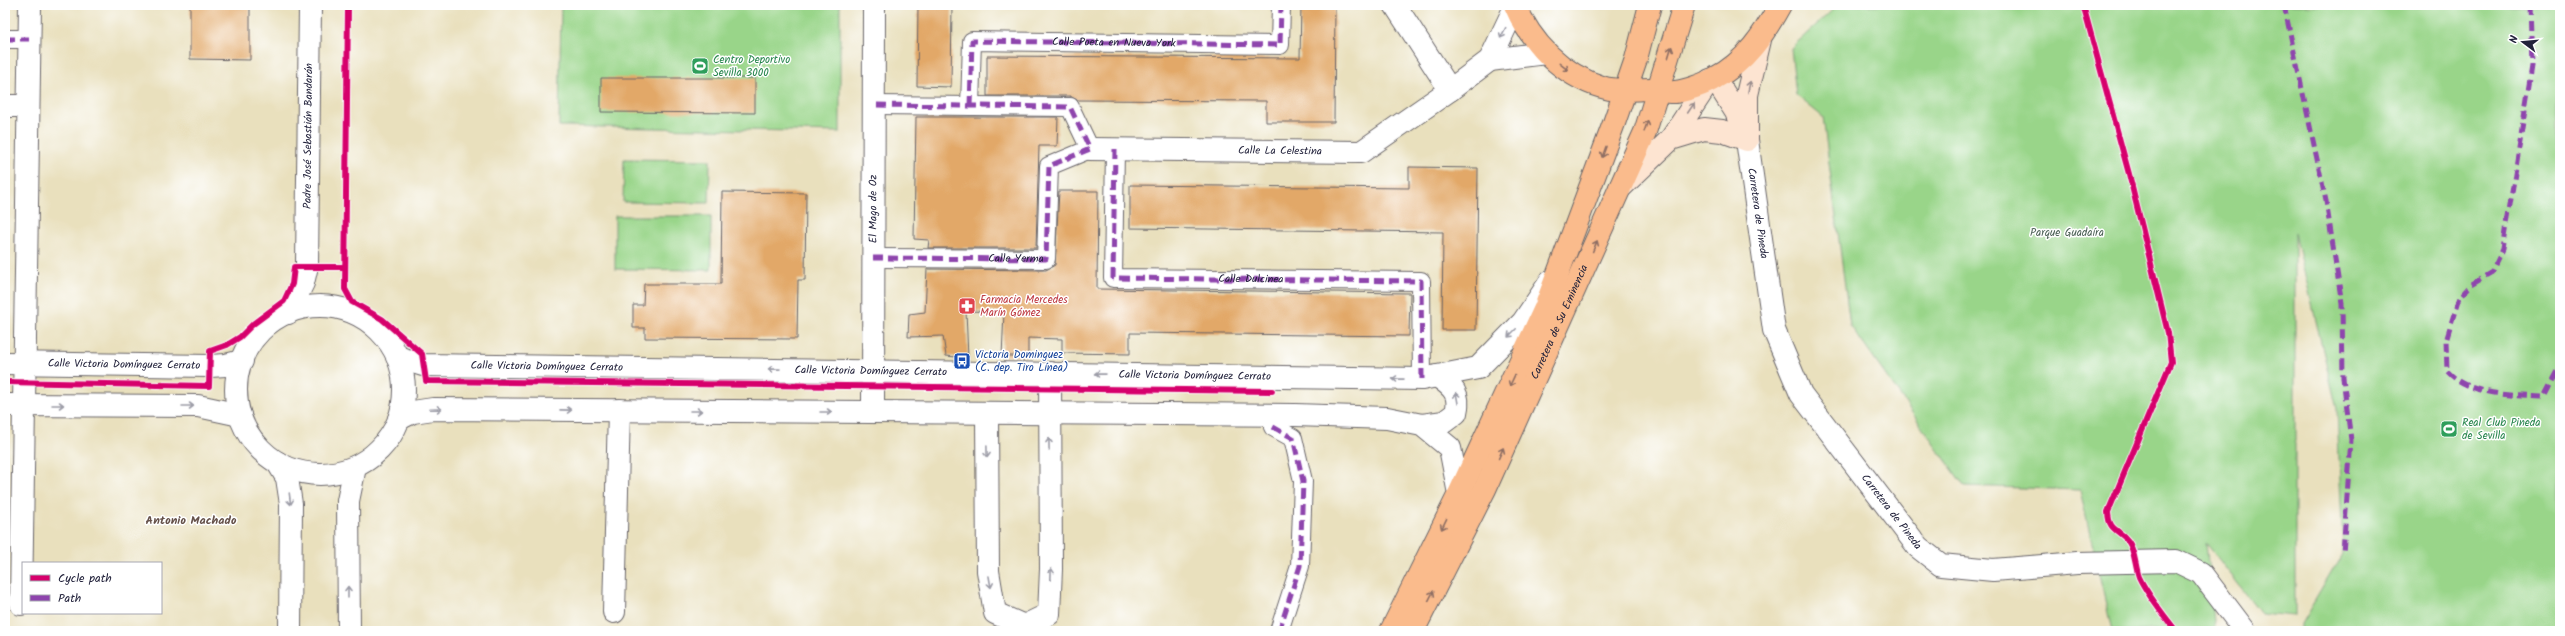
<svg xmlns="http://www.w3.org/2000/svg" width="2565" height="636" font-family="Kalam,sans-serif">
	<rect width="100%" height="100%" fill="#fff"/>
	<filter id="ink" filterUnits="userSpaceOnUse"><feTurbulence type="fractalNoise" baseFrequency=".025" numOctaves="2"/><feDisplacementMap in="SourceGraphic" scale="8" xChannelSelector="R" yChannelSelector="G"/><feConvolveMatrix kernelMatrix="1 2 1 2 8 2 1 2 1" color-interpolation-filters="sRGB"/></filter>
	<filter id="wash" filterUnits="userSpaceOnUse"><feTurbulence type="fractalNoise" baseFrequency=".012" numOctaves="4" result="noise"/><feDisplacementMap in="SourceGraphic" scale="16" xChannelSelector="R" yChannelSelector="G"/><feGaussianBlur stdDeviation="0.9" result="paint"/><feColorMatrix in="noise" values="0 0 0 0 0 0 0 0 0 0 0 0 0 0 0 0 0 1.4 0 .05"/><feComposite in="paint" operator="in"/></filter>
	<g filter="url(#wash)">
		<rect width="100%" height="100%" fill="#e9e0bd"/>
		<path fill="#99d589" stroke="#5e7c62" d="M561 5H840V132L559 126Z
			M1838 5H2560V631H2301V624L2343 553 2337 409 2295 233V616L2261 613 2206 543 2215 631H2112L2080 490 1964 486 1850 325 1823 117 1796 95 1791 48Z
			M624 159 710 160 709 203 623 202Z
			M615 216H711V270L615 269Z"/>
		<g id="blocks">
			<path fill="#e2a867" d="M190 5H250V60L190 59Z
				M918 5H952L951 87 917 86Z
				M1301 5H1335L1334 122H1266V101L1077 100 1070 96H987V56L1300 58Z
				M601 78H755V113L601 112Z
				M916 117H1058L1057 146H1039L1036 248H928L929 240 914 239Z
				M1409 167 1478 168 1476 330H1442L1443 232 1130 228V185L1409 188Z
				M1059 191H1098L1097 289 1410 293 1409 336 1130 333V354L1062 353V339L1028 338V356H1002L1004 312 966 311 968 358 946 356 943 336 908 337 909 314 925 312 927 269 1046 270 1055 265Z
				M722 192 806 193 805 280H798L797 339 645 338V328H633V305H643L644 284H721Z"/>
		</g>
	</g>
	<g filter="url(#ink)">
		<use href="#blocks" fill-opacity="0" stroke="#686468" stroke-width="1"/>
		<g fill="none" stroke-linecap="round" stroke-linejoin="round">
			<g stroke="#686468" stroke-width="20">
				<g id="pedestrian">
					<path d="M5 39H29"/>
					<path d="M970 106 972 41 1280 45 1281 5"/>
					<path id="s1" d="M1115 149 1113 278 1421 281 1422 379"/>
					<path d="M873 258 1046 259 1049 166 1090 149 1070 107 874 105"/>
					<path d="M1273 427 1293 438 1303 481 1300 566 1279 631"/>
				</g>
			</g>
			<g stroke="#686468" stroke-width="24">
				<g id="minor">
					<path d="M5 106H28"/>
					<path id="s2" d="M1747 140 1774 330 1801 394 1918 547 1941 565 1993 570 2077 563 2176 561 2201 573 2245 631"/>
					<path id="s3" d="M1090 149 1361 152 1450 90"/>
					<path id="s4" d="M873 412 874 5"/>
					<path d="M987 413 988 571 995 613 1024 626 1049 614 1051 569 1050 373"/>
					<path d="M278 463 287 478 291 504 290 631"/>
					<path d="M21 604 30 5"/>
					<path d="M614 612 619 410"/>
					<path d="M349 631 348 501 355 467"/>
				</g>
			</g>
			<g stroke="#686468" stroke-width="24">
				<g id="tertiary">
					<path d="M1395 5 1450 90 1490 60 1515 7"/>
					<path d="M1490 60 1546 53"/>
					<circle cx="320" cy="390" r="84"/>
					<path id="s5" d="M288 313 303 283 307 266 310 5"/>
					<path id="s6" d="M397 357 423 365 1422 379 1478 368 1523 322 1550 282"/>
					<path id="s7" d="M5 363 210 366 226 365 242 361"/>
					<path d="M5 405 198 406 240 415"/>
					<path d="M399 419 413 412 433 409 1295 415 1387 418 1422 425 1450 448 1459 494"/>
					<path d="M1422 425 1444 422 1456 413C1461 394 1453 387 1437 376"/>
				</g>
			</g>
			<g stroke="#686468" stroke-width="24">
				<path id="secondary" d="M1715 79 1736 112 1744 133
					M1671 139 1704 129 1722 131 1747 140
					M1747 140V95L1760 40
					M1620 188 1671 139 1710 80"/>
			</g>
			<g stroke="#686468" stroke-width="24">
				<g id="primary">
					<path d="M1515 5C1531 43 1562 75 1602 87 1616 92 1636 89 1651 89 1658 89 1667 93 1675 92 1686 91 1705 84 1715 78 1746 62 1764 34 1780 5"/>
					<path d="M1391 631 1459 494 1545 308 1614 123 1636 59 1650 5"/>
					<path id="s8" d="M1413 631 1485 489 1645 132 1684 5"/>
				</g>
			</g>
			<use href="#pedestrian" stroke="#fff" stroke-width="18"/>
			<use href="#minor" stroke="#fff" stroke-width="22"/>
			<use href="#tertiary" stroke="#fff" stroke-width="22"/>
			<use href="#secondary" stroke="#fde4d1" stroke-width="22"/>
			<use href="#primary" stroke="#fabb8c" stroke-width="22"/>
			<g stroke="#8e44ad" stroke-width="5" stroke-dasharray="10 5" stroke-linecap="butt">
				<path d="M2284 5 2326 201 2342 304 2343 378 2351 440 2343 553"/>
				<path d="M2530 5 2532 66 2503 249 2492 272 2472 284 2459 298 2446 340 2447 371C2469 395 2513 396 2544 397L2560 366"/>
				<path d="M5 39H29"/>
				<path id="s9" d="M970 106 972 41 1280 45 1281 5"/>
				<path d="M1115 149 1113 278 1421 281 1422 379"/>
				<path id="s10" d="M873 258 1046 259 1049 166 1090 149 1070 107 874 105"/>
				<path d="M1273 427 1293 438 1303 481 1300 566 1279 631"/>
			</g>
			<g stroke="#fff" stroke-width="8">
				<path id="cycleway" d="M348 5 345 289 352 302 382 319 422 354 426 381 1272 391
					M2083 5 2129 174 2168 333 2171 362 2108 512C2109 532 2118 528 2128 541 2135 550 2135 566 2139 577 2148 596 2163 614 2176 631
					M5 382 209 386 210 351 227 345 240 337 253 324 284 301 292 284 294 267H345"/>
			</g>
			<use href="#cycleway" stroke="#d6006c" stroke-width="6"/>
		</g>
		<defs><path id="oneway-shaft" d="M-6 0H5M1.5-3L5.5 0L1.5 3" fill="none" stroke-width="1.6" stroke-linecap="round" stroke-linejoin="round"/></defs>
		<g stroke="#9c9ca7">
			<use href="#oneway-shaft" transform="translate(1503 33) rotate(117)"/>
			<use href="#oneway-shaft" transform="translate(1512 333) rotate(135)"/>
			<use href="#oneway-shaft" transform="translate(774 369) rotate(-179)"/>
			<use href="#oneway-shaft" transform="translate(1100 374) rotate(-179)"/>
			<use href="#oneway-shaft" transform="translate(1398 379) rotate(-179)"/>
			<use href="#oneway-shaft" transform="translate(1457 398) rotate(-100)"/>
			<use href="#oneway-shaft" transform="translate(58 405)"/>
			<use href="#oneway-shaft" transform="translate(188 406)"/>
			<use href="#oneway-shaft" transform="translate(436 409) rotate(-2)"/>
			<use href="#oneway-shaft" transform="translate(566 410) rotate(1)"/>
			<use href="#oneway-shaft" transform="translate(696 411)"/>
			<use href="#oneway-shaft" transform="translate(826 412)"/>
			<use href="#oneway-shaft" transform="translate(1049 444) rotate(-91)"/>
			<use href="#oneway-shaft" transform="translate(987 452) rotate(89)"/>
			<use href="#oneway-shaft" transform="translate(290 499) rotate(83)"/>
			<use href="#oneway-shaft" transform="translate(1051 574) rotate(-88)"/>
			<use href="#oneway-shaft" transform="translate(990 582) rotate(80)"/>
			<use href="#oneway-shaft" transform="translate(348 592) rotate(-90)"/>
		</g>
		<g stroke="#8e6e64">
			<use href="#oneway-shaft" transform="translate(1670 52) rotate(-73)"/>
			<use href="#oneway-shaft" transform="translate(1564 67) rotate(38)"/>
			<use href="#oneway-shaft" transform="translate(1646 126) rotate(-72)"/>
			<use href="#oneway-shaft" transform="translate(1604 152) rotate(110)"/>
			<use href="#oneway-shaft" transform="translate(1595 246) rotate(-67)"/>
			<use href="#oneway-shaft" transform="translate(1512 381) rotate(115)"/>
			<use href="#oneway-shaft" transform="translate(1501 453) rotate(-66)"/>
			<use href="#oneway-shaft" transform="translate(1444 524) rotate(116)"/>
			<use href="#oneway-shaft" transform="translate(1431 596) rotate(-63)"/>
		</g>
		<g stroke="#9a8d8e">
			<use href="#oneway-shaft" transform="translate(1749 87) rotate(-78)"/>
			<use href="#oneway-shaft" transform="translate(1691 108) rotate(-56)"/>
		</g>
	</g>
	<defs>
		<g id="stadium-square" transform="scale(0.9)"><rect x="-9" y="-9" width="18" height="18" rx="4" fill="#2e9e5b" stroke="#fff"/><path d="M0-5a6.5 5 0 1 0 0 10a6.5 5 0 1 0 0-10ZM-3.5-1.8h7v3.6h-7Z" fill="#fff"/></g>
		<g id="pharmacy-square" transform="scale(0.9)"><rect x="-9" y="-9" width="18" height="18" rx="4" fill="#e0444e" stroke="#fff"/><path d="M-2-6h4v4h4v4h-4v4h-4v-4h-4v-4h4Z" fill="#fff"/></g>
		<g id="bus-square" transform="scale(0.9)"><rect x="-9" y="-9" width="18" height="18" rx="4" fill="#1a4fb4" stroke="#fff"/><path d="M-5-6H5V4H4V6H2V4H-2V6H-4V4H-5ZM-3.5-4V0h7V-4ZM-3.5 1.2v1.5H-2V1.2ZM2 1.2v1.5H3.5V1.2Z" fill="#fff"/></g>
	</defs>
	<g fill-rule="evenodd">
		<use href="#stadium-square" x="700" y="66"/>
		<use href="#pharmacy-square" x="967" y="306"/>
		<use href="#bus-square" x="962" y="361"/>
		<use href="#stadium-square" x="2449" y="429"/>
	</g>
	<g text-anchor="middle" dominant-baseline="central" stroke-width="3" stroke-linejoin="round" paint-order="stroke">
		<g font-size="11" fill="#22223b" stroke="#fff">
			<text stroke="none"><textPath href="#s9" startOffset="207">Calle Poeta en Nueva York</textPath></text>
			<text stroke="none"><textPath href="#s5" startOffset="181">Padre José Sebastián Bandarán</textPath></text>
			<text stroke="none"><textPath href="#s3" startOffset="190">Calle La Celestina</textPath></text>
			<text stroke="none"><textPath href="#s4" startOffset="203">El Mago de Oz</textPath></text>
			<text stroke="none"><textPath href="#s2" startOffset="74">Carretera de Pineda</textPath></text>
			<text stroke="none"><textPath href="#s10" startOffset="143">Calle Yerma</textPath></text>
			<text stroke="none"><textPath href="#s1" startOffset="267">Calle Dulcinea</textPath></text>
			<text stroke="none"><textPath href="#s8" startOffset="342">Carretera de Su Eminencia</textPath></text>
			<text stroke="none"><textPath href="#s7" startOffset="119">Calle Victoria Domínguez Cerrato</textPath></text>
			<text stroke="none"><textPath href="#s6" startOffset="151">Calle Victoria Domínguez Cerrato</textPath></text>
			<text stroke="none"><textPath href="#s6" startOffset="475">Calle Victoria Domínguez Cerrato</textPath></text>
			<text stroke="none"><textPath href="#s6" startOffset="799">Calle Victoria Domínguez Cerrato</textPath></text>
			<text stroke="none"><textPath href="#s2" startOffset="410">Carretera de Pineda</textPath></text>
		</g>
		<g font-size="11" fill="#27864d" stroke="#fff" text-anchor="start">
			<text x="713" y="60">Centro Deportivo<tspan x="713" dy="13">Sevilla 3000</tspan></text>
			<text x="2462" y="423">Real Club Pineda<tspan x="2462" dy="13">de Sevilla</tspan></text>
		</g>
		<g font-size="11" fill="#4c6156" stroke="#fff">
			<text x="2067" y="233">Parque Guadaíra</text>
		</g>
		<g font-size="11" fill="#be3a42" stroke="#fff" text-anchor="start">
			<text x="980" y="300">Farmacia Mercedes<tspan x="980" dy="13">Marín Gómez</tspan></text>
		</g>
		<g font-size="11" fill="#164399" stroke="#fff" text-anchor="start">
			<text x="975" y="355">Victoria Dominguez<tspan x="975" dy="13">(C. dep. Tiro Línea)</tspan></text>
		</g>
		<g font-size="12" font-weight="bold" fill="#65514a" stroke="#fff">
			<text x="191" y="520">Antonio Machado</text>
		</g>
	</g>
	<rect width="2565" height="636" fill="none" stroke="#fff" stroke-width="20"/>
	<rect x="22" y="562" width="140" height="52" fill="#ffffff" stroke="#a7a7b1"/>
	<rect x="30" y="575" width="20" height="6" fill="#d6006c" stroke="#a7a7b1"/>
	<text x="58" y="582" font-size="12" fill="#22223b">Cycle path</text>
	<rect x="30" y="595" width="20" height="6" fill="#8e44ad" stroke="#a7a7b1"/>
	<text x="58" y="602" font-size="12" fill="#22223b">Path</text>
	<g transform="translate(2523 42) rotate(286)" stroke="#ffffff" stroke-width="3" paint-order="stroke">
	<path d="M0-3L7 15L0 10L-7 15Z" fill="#22223b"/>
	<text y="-6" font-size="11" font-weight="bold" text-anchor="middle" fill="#22223b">N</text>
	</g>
</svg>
